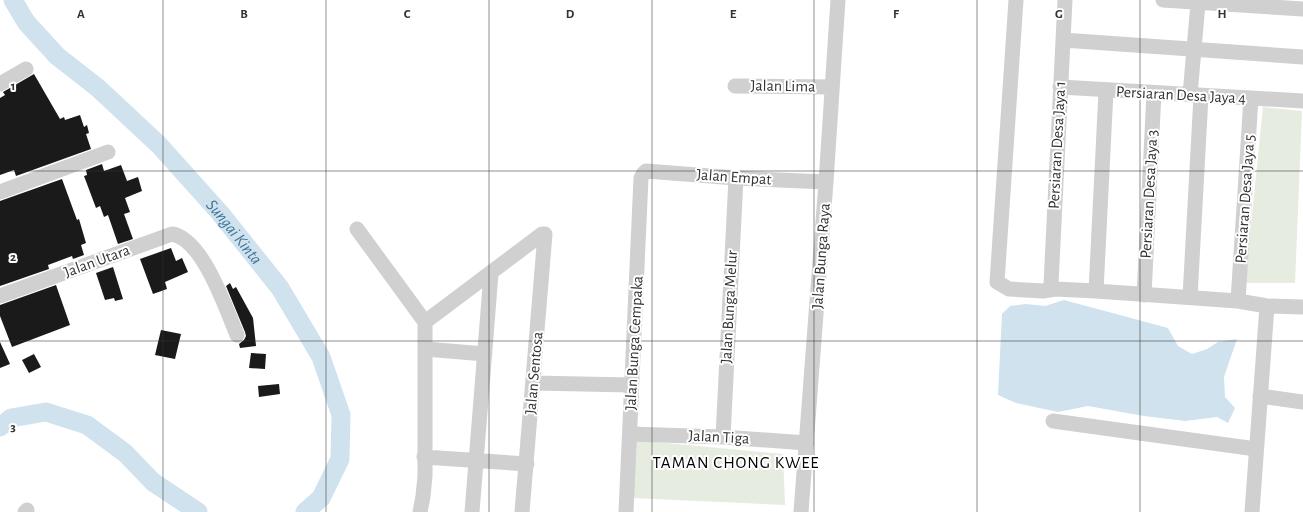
<svg xmlns="http://www.w3.org/2000/svg" width="1303" height="512" font-family="'Alegreya Sans',sans-serif">
	<rect width="100%" height="100%" fill="#fff"/>
	<path fill="#e6ecdf" d="M1263 107 1302 111 1295 283H1245Z
		M635 440 783 454 785 505 632 498Z"/>
	<path fill="#cfe2ee" d="M1064 300 1168 328 1178 346 1192 354 1207 349 1218 342 1237 339 1224 377 1225 397 1235 408 1228 423 1217 417 1185 421 1144 416 1088 406 1058 412 1016 403 998 395 1002 314 1010 306 1026 304 1045 306Z"/>
	<g fill="none" stroke-linecap="round" stroke-linejoin="round">
		<g stroke="#cfe2ee" stroke-width="19">
			<path id="s1" d="M13 0 26 22 57 56 98 88 159 145 220 213 280 288 321 357 341 415 340 459 321 498 305 512"/>
			<path d="M0 427 11 418 46 412 87 425 125 453 153 482 198 512"/>
		</g>
	</g>
	<path fill="#1a1a1a" d="M34 74 60 119 64 117 65 120 80 115 84 127 87 125 89 133 86 134 91 149 16 176 14 170 0 175V98L5 95 3 92Z
		M102 164 104 171 121 165 127 181 138 177 142 191 125 198 130 212 124 214 133 239 118 244 108 215 104 217 100 206 96 208 84 176 87 175 86 170Z
		M62 179 77 220 79 219 86 243 81 245 84 255 73 259 72 256 48 265 49 269 0 286V201Z
		M171 248 176 261 182 258 188 272 165 282 167 289 153 294 140 259Z
		M113 267 123 299 115 301 114 298 105 300 96 273Z
		M230 283 233 289 236 287 253 318 256 346 240 348 239 344 244 340 246 336 245 332 226 286Z
		M56 285 70 325 12 347 0 316V305Z
		M161 330 181 334 175 359 155 355Z
		M0 342 10 364 0 368Z
		M251 353 266 354 265 369 249 368Z
		M34 354 41 367 29 373 22 360Z
		M279 384 280 394 259 397 258 386Z"/>
	<g fill="none" stroke-linecap="round" stroke-linejoin="round">
		<path stroke="#d0d0d0" stroke-width="15" d="M1016 0 997 282 1009 289 1043 291 1055 289 1096 291 1238 301 1267 306 1303 307
			M1163 0 1303 9
			M1063 40 1303 57
			M0 84 26 69
			M735 86 832 87
			M1060 87 1303 101
			M1190 95 1198 3
			M0 192 108 152
			M357 229 425 322V476L423 496 420 512
			M1055 289 1051 284 1065 0
			M1096 291 1106 91
			M1144 295 1154 93
			M0 296 172 234C203 239 226 309 237 335
			M1190 297 1201 96
			M1238 301 1251 98
			M425 322 542 234H545L522 512
			M425 349 485 354
			M533 383 631 385
			M1260 396 1303 402
			M1053 421 1256 449
			M630 434 723 437 807 443
			M723 437 736 178
			M424 457 527 464
			M25 512 27 510
			M472 512 491 274
			M626 512 641 178 643 174 646 171 736 178 826 182
			M801 512 826 182 838 0
			M1252 512 1267 306"/>
	</g>
	<path fill="none" stroke="#333" stroke-width="1" stroke-opacity="0.55" d="M163 0V512M326 0V512M489 0V512M652 0V512M814 0V512M977 0V512M1140 0V512M0 171H1303M0 341H1303"/>
	<g text-anchor="middle" dominant-baseline="central" stroke-width="4" stroke-linejoin="round" paint-order="stroke">
		<g font-size="16" fill="#333" stroke="#fff">
			<text transform="translate(783 86) rotate(1)">Jalan Lima</text>
			<text transform="translate(1181 95) rotate(3)">Persiaran Desa Jaya 4</text>
			<text transform="translate(1057 145) rotate(-87)">Persiaran Desa Jaya 1</text>
			<text transform="translate(734 177) rotate(4)">Jalan Empat</text>
			<text transform="translate(1149 194) rotate(-87)">Persiaran Desa Jaya 3</text>
			<text transform="translate(1245 199) rotate(-86)">Persiaran Desa Jaya 5</text>
			<text transform="translate(821 256) rotate(-86)">Jalan Bunga Raya</text>
			<text transform="translate(97 261) rotate(-20)">Jalan Utara</text>
			<text transform="translate(729 307) rotate(-87)">Jalan Bunga Melur</text>
			<text transform="translate(634 343) rotate(-87)">Jalan Bunga Cempaka</text>
			<text transform="translate(534 373) rotate(-85)">Jalan Sentosa</text>
			<text transform="translate(719 437) rotate(3)">Jalan Tiga</text>
		</g>
		<g font-size="17" font-style="italic" fill="#3f7597" stroke="#fff">
			<text stroke="none"><textPath href="#s1" startOffset="322">Sungai Kinta</textPath></text>
		</g>
		<g font-size="17" letter-spacing="1" fill="#000" stroke="#fff">
			<text x="736" y="462">TAMAN CHONG KWEE</text>
		</g>
	</g>
	<g font-size="13" text-anchor="middle" font-weight="bold" fill="#333" stroke="#fff" stroke-width="4" stroke-linejoin="round" paint-order="stroke">
		<text x="81" y="18">A</text>
		<text x="244" y="18">B</text>
		<text x="407" y="18">C</text>
		<text x="570" y="18">D</text>
		<text x="733" y="18">E</text>
		<text x="896" y="18">F</text>
		<text x="1059" y="18">G</text>
		<text x="1222" y="18">H</text>
		<text x="13" y="90">1</text>
		<text x="13" y="261">2</text>
		<text x="13" y="431">3</text>
	</g>
</svg>
